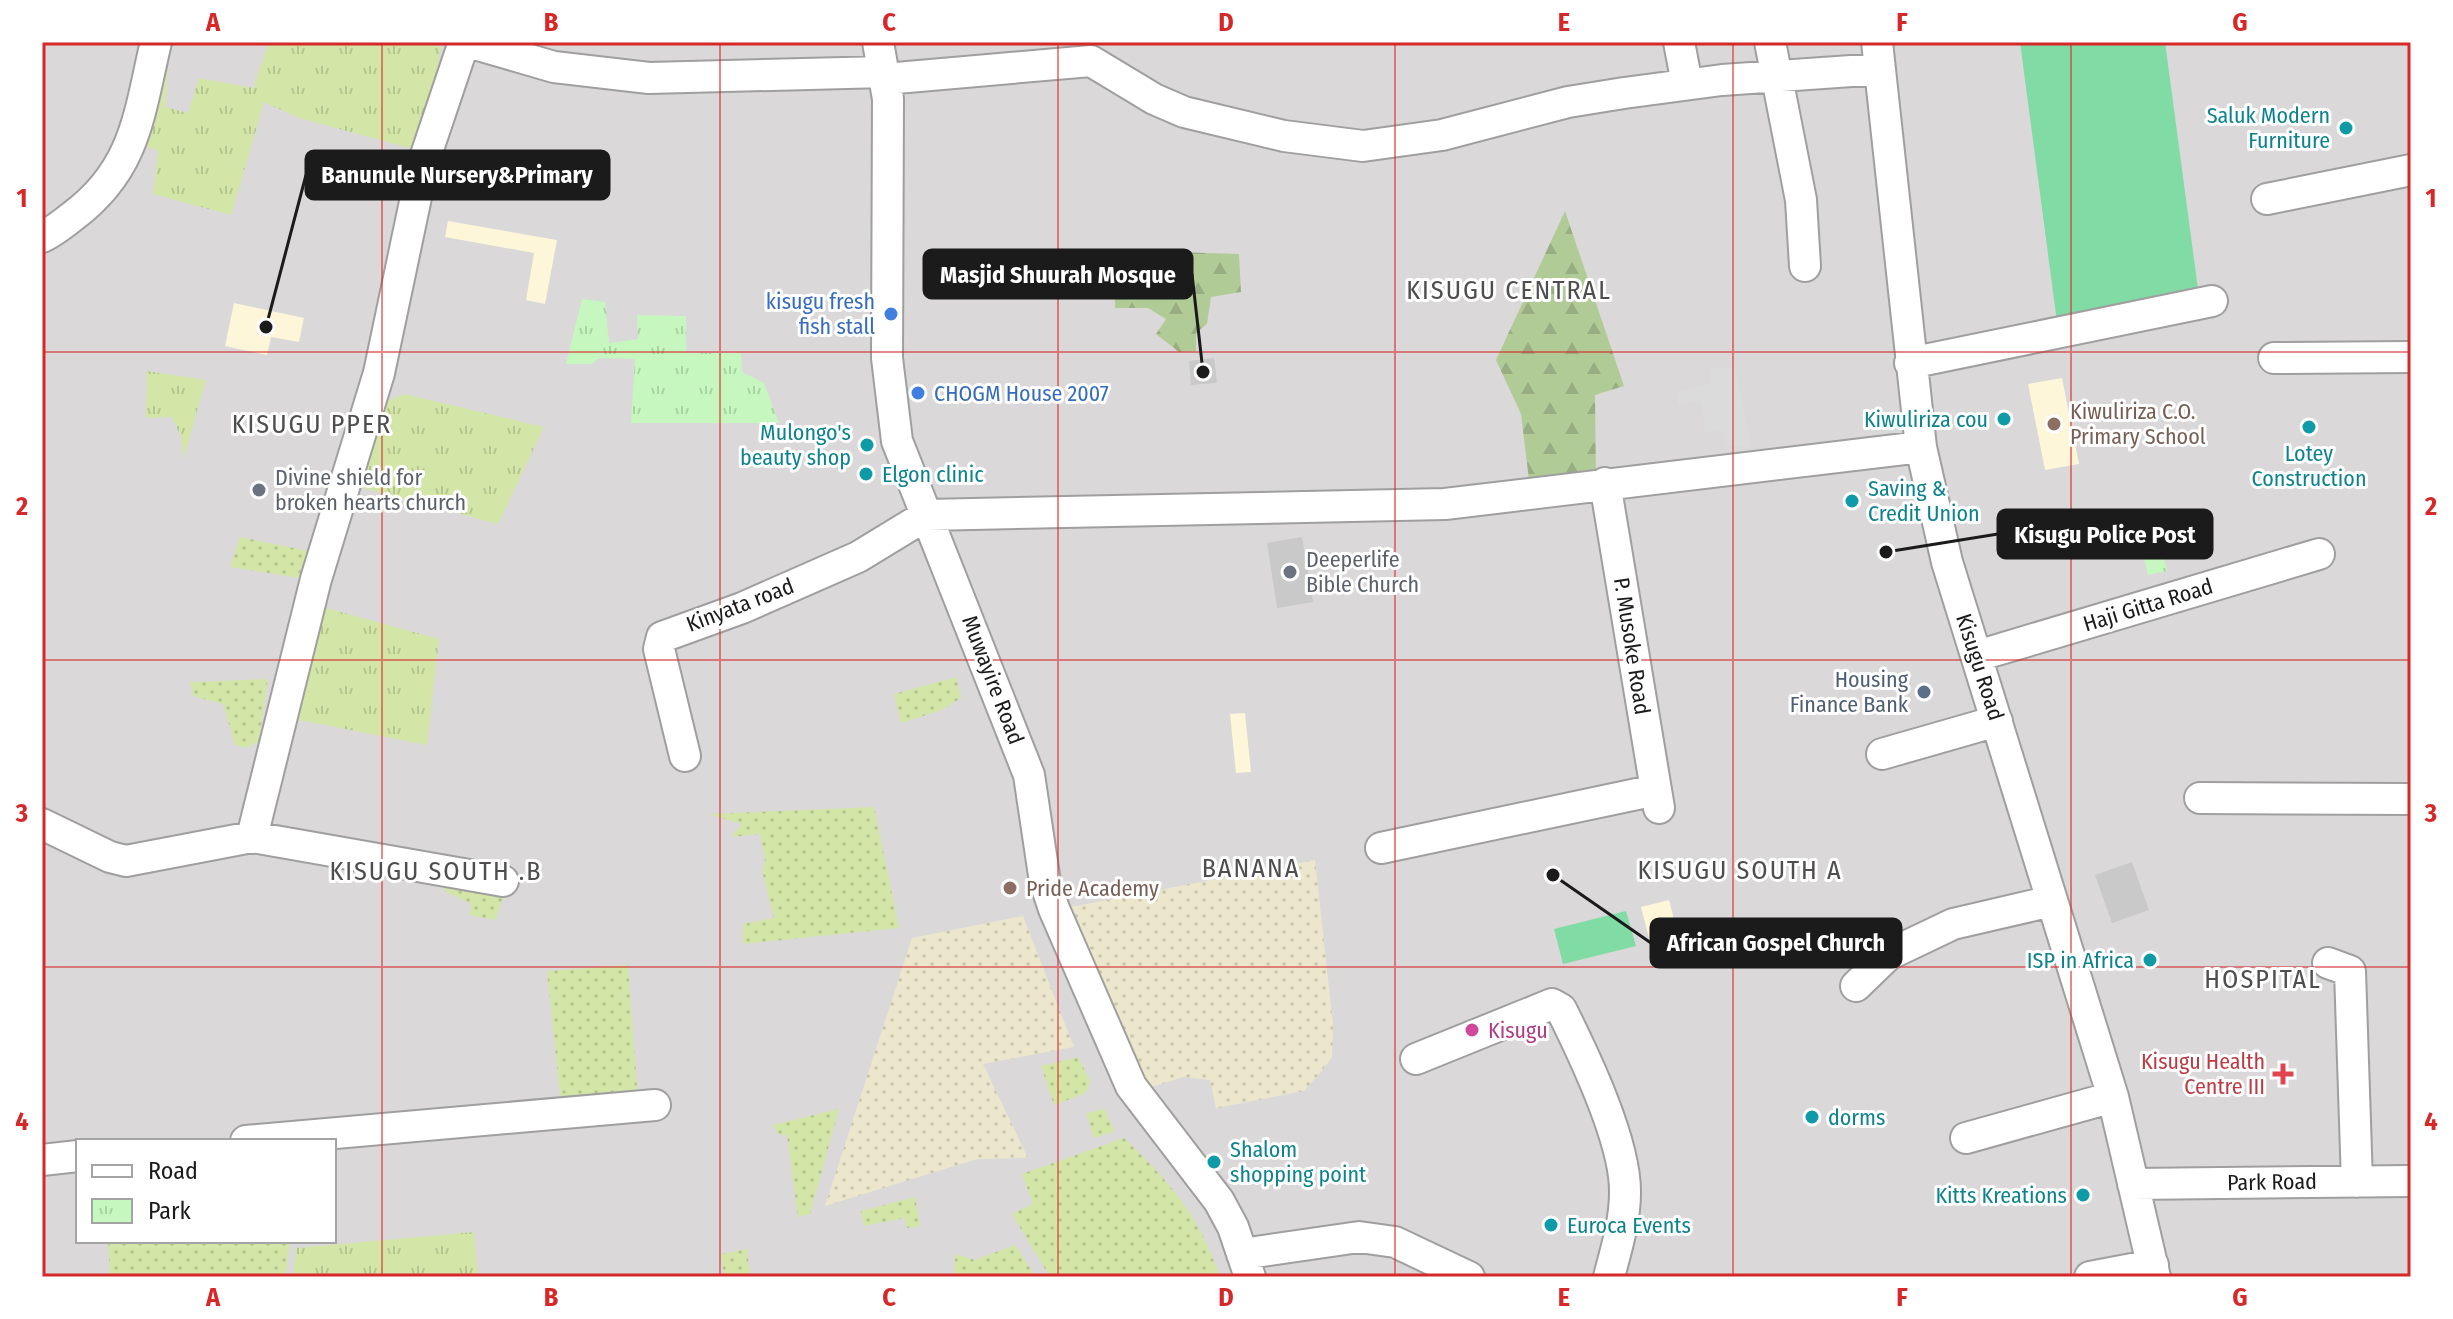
<svg xmlns="http://www.w3.org/2000/svg" width="2453" height="1319" font-family="'Fira Sans Condensed',sans-serif">
	<defs>
		<pattern id="farmland-dots" width="8" height="8" patternUnits="userSpaceOnUse" patternTransform="scale(2)"><rect width="8" height="8" fill="#ece7cc"/><path d="M2 2h.1M6 6h.1" fill="none" stroke="#cac6af" stroke-width="1.8" stroke-linecap="round"/></pattern>
		<pattern id="grass-tufts" width="24" height="20" patternUnits="userSpaceOnUse" patternTransform="scale(2)"><rect width="24" height="20" fill="#d3e6a8"/><path d="M3 7l-1-3M5 7V3M7 7l1-3M15 17l-1-3M17 17v-4M19 17l1-3" fill="none" stroke="#b5c590"/></pattern>
		<pattern id="forest-firs" width="22" height="20" patternUnits="userSpaceOnUse" patternTransform="scale(2)"><rect width="22" height="20" fill="#b1cb97"/><path d="M5 1l3.5 6h-7zM16 11l3.5 6h-7z" fill="#98ae82"/></pattern>
		<pattern id="park-tufts" width="24" height="20" patternUnits="userSpaceOnUse" patternTransform="scale(2)"><rect width="24" height="20" fill="#c5f7be"/><path d="M3 7l-1-3M5 7V3M7 7l1-3M15 17l-1-3M17 17v-4M19 17l1-3" fill="none" stroke="#a9d3a3"/></pattern>
		<pattern id="garden-dots" width="8" height="8" patternUnits="userSpaceOnUse" patternTransform="scale(2)"><rect width="8" height="8" fill="#d3e6a8"/><path d="M2 2h.1M6 6h.1" fill="none" stroke="#b5c590" stroke-width="1.8" stroke-linecap="round"/></pattern>
	</defs>
	<rect width="100%" height="100%" fill="#ede7e1"/>
	<path fill="#dad8d9" fill-rule="evenodd" d="M42 42H2411V1277H42ZM78 1141H334V1241H78Z"/>
	<path fill="#fef6d9" d="M448 221 557 240 545 304 526 300 534 253 445 237Z
		M234 303 304 318 299 342 271 337 267 355 225 346Z
		M2062 378 2079 464 2045 470 2028 384Z
		M1245 713 1251 772 1236 773 1230 714Z
		M1669 900 1685 962 1657 969 1641 907Z"/>
	<path fill="#c9c9c9" d="M1214 358 1217 383 1191 385 1189 361Z
		M1302 537 1313 602 1277 608 1267 543Z
		M2132 862 2149 910 2112 923 2095 875Z"/>
	<path fill="url(#farmland-dots)" d="M1315 860 1333 1025 1332 1057 1321 1072 1304 1091 1216 1108 1210 1080 1183 1077 1140 1091 1060 909Z
		M1023 916 1074 1047 983 1064 1028 1158 977 1159 825 1206 912 938Z"/>
	<path fill="url(#grass-tufts)" d="M269 42H426L441 47 428 120 417 150 299 118 264 102 231 215 153 194 158 151 146 146 158 70H168L165 107 188 113 199 78 253 88Z
		M147 371 206 380 183 459 181 437 172 417 146 418Z
		M405 394 544 427 498 524 355 486 378 410 387 401Z
		M319 606 439 639 427 745 289 718Z
		M474 1232 478 1277H293L296 1248Z"/>
	<path fill="url(#forest-firs)" d="M1565 211 1624 386 1595 395 1596 482 1529 480 1521 414 1496 360Z
		M1175 252 1239 254 1241 292 1211 297 1207 324 1196 333V351L1179 352 1156 334 1166 319 1148 308H1115L1114 262 1167 269Z"/>
	<path fill="url(#park-tufts)" d="M582 299 605 302 609 343 638 339 637 315 686 316V353H741L742 372 764 383 779 423H631L635 359 599 358 592 364H566Z
		M2155 521 2167 571 2148 575 2136 525Z"/>
	<path fill="url(#garden-dots)" d="M240 537 308 551 300 578 230 567Z
		M956 677 961 698 942 710 901 723 894 694Z
		M268 679 259 741 247 748 235 745 223 704 193 696 190 682Z
		M874 807 899 928 743 944V924L774 918 762 871 765 860 760 834 731 837 742 824 708 814Z
		M440 879 504 896 495 920 470 915 471 904 445 891Z
		M628 965 638 1097 561 1105 547 971Z
		M1078 1057 1090 1081 1086 1093 1054 1105 1041 1066Z
		M839 1109 810 1214 798 1217 787 1135 778 1134 773 1125Z
		M1104 1109 1115 1131 1094 1138 1086 1113Z
		M1124 1138C1171 1183 1198 1214 1220 1277H1050L1012 1214 1033 1204 1022 1174Z
		M915 1197 920 1226 907 1228 905 1218 864 1226 861 1211Z
		M108 1241H290L286 1277H110Z
		M1015 1245 1036 1277H954L955 1254 975 1260Z
		M747 1249 750 1277H724L721 1254Z"/>
	<path fill="#80dba5" d="M2020 42H2165L2200 304 2057 322Z
		M1626 911 1636 946 1563 964 1554 929Z"/>
	<path fill="#dbdbdb" d="M1735 367 1752 448 1727 445 1721 430 1705 432 1701 401 1678 405 1677 392 1711 384 1710 368Z"/>
	<g fill="none" stroke-linecap="round" stroke-linejoin="round">
		<g stroke="#9f9f9f" stroke-width="34">
			<path id="minor" d="M468 42 554 67 649 78 885 72
				M878 42 888 99 887 358 897 441 1029 775 1045 882 1054 909 1131 1086 1219 1201 1233 1227 1250 1277
				M1679 42 1687 84
				M1770 42 1801 200 1805 266
				M1877 42 1921 447 1947 562 2113 1097 2155 1277
				M885 79 1091 61 1154 99 1184 112 1284 136 1363 146 1442 135 1568 102 1624 93 1722 80 1880 69
				M2267 199 2411 170
				M42 237C53 232 63 224 73 216 136 169 139 114 156 42
				M2274 358 2411 357
				M1910 363 2212 301
				M1605 483 1659 808
				M1977 656 2319 554
				M1882 754 1997 721
				M685 756 659 649 662 637 742 608 858 557 927 515 1445 504 1921 447
				M2200 798 2411 799
				M42 824 110 857 126 861 252 837 503 881
				M252 837 316 579 379 373 423 164 464 42
				M1381 848 1656 790
				M2328 963 2350 971 2357 1182
				M1856 986 1888 955 1953 924 2052 901
				M1416 1059 1552 1004 1561 1009C1584 1055 1626 1142 1625 1193 1625 1221 1616 1250 1609 1277
				M1966 1138 2113 1097
				M246 1141 655 1105
				M42 1160 78 1156
				M2133 1184 2411 1181
				M1242 1254 1359 1237 1395 1242 1469 1277
				M2090 1277 2153 1265"/>
		</g>
		<use href="#minor" stroke="#fff" stroke-width="30"/>
	</g>
	<path fill="none" stroke="#d62828" stroke-width="2" stroke-opacity="0.55" d="M382 42V1277M720 42V1277M1058 42V1277M1395 42V1277M1733 42V1277M2071 42V1277M42 352H2411M42 660H2411M42 967H2411"/>
	<g fill="#0f9aa8" stroke="#fff" stroke-width="3">
		<circle cx="2346" cy="128" r="8"/>
		<circle cx="2004" cy="419" r="8"/>
		<circle cx="2309" cy="427" r="8"/>
		<circle cx="867" cy="445" r="8"/>
		<circle cx="866" cy="474" r="8"/>
		<circle cx="1852" cy="501" r="8"/>
		<circle cx="2150" cy="960" r="8"/>
		<circle cx="1812" cy="1117" r="8"/>
		<circle cx="1214" cy="1162" r="8"/>
		<circle cx="2083" cy="1195" r="8"/>
		<circle cx="1551" cy="1225" r="8"/>
	</g>
	<g fill="#3f7fe0" stroke="#fff" stroke-width="3">
		<circle cx="891" cy="314" r="8"/>
		<circle cx="918" cy="393" r="8"/>
	</g>
	<g fill="#8d6e63" stroke="#fff" stroke-width="3">
		<circle cx="2054" cy="424" r="8"/>
		<circle cx="1010" cy="888" r="8"/>
	</g>
	<g fill="#6b7280" stroke="#fff" stroke-width="3">
		<circle cx="259" cy="490" r="8"/>
		<circle cx="1290" cy="572" r="8"/>
	</g>
	<circle fill="#5c6f8a" stroke="#fff" stroke-width="3" cx="1924" cy="692" r="8"/>
	<circle fill="#d1479c" stroke="#fff" stroke-width="3" cx="1472" cy="1030" r="8"/>
	<path fill="#e0444e" stroke="#fff" stroke-width="3" d="M2279 1062h8v8h8v8h-8v8h-8v-8h-8v-8h8z"/>
	<g text-anchor="middle" dominant-baseline="central" stroke-width="6" stroke-linejoin="round" paint-order="stroke">
		<g font-size="22" fill="#0d838f" stroke="#fff" text-anchor="end">
			<text x="2330" y="115">Saluk Modern<tspan x="2330" dy="25">Furniture</tspan></text>
			<text x="1988" y="419">Kiwuliriza cou</text>
			<text x="851" y="432">Mulongo's<tspan x="851" dy="25">beauty shop</tspan></text>
			<text x="2309" y="453" text-anchor="middle">Lotey<tspan x="2309" dy="25">Construction</tspan></text>
			<text x="882" y="474" text-anchor="start">Elgon clinic</text>
			<text x="1868" y="488" text-anchor="start">Saving &amp;<tspan x="1868" dy="25">Credit Union</tspan></text>
			<text x="2134" y="960">ISP in Africa</text>
			<text x="1828" y="1117" text-anchor="start">dorms</text>
			<text x="1230" y="1149" text-anchor="start">Shalom<tspan x="1230" dy="25">shopping point</tspan></text>
			<text x="2067" y="1195">Kitts Kreations</text>
			<text x="1567" y="1225" text-anchor="start">Euroca Events</text>
		</g>
		<g font-size="22" fill="#366cbe" stroke="#fff" text-anchor="end">
			<text x="875" y="301">kisugu fresh<tspan x="875" dy="25">fish stall</tspan></text>
			<text x="934" y="393" text-anchor="start">CHOGM House 2007</text>
		</g>
		<g font-size="22" fill="#785e54" stroke="#fff" text-anchor="start">
			<text x="2070" y="411">Kiwuliriza C.O.<tspan x="2070" dy="25">Primary School</tspan></text>
			<text x="1026" y="888">Pride Academy</text>
		</g>
		<g font-size="22" fill="#5b616d" stroke="#fff" text-anchor="start">
			<text x="275" y="477">Divine shield for<tspan x="275" dy="25">broken hearts church</tspan></text>
			<text x="1306" y="559">Deeperlife<tspan x="1306" dy="25">Bible Church</tspan></text>
		</g>
		<g font-size="22" fill="#1b1b1b" stroke="#fff">
			<text transform="translate(740 605) rotate(-21)">Kinyata road</text>
			<text transform="translate(2148 605) rotate(-17)">Haji Gitta Road</text>
			<text transform="translate(1632 646) rotate(81)">P. Musoke Road</text>
			<text transform="translate(1980 667) rotate(72)">Kisugu Road</text>
			<text transform="translate(993 680) rotate(69)">Muwayire Road</text>
			<text transform="translate(2272 1182) rotate(-1)">Park Road</text>
		</g>
		<g font-size="22" fill="#4e5e75" stroke="#fff" text-anchor="end">
			<text x="1908" y="679">Housing<tspan x="1908" dy="25">Finance Bank</tspan></text>
		</g>
		<g font-size="22" fill="#b23c85" stroke="#fff" text-anchor="start">
			<text x="1488" y="1030">Kisugu</text>
		</g>
		<g font-size="22" fill="#be3a42" stroke="#fff" text-anchor="end">
			<text x="2265" y="1061">Kisugu Health<tspan x="2265" dy="25">Centre III</tspan></text>
		</g>
		<g font-size="26" letter-spacing="2" fill="#4e4e4e" stroke="#fff">
			<text x="1509" y="290">KISUGU CENTRAL</text>
			<text x="312" y="424">KISUGU PPER</text>
			<text x="1251" y="868">BANANA</text>
			<text x="1740" y="870">KISUGU SOUTH A</text>
			<text x="436" y="871">KISUGU SOUTH .B</text>
			<text x="2263" y="979">HOSPITAL</text>
		</g>
	</g>
	<path fill="none" stroke="#1b1b1b" stroke-width="3" d="M266 327L306 175M1203 372L1192 274M1886 552L1998 534M1553 875L1651 943"/>
	<g fill="#1b1b1b" stroke="#fff" stroke-width="3">
		<circle cx="266" cy="327" r="8"/>
		<circle cx="1203" cy="372" r="8"/>
		<circle cx="1886" cy="552" r="8"/>
		<circle cx="1553" cy="875" r="8"/>
	</g>
	<g fill="#1b1b1b" stroke="#1b1b1b" stroke-width="3">
		<rect x="306" y="151" width="303" height="48" rx="8"/>
		<rect x="924" y="250" width="268" height="48" rx="8"/>
		<rect x="1998" y="510" width="214" height="48" rx="8"/>
		<rect x="1651" y="919" width="250" height="48" rx="8"/>
	</g>
	<g font-size="24" text-anchor="middle" font-weight="bold" fill="#fff">
		<text x="457" y="183">Banunule Nursery&amp;Primary</text>
		<text x="1058" y="283">Masjid Shuurah Mosque</text>
		<text x="2105" y="543">Kisugu Police Post</text>
		<text x="1776" y="951">African Gospel Church</text>
	</g>
	<rect width="2453" height="1319" fill="none" stroke="#ffffff" stroke-width="88"/>
	<rect x="76" y="1139" width="260" height="104" fill="#ffffff" stroke="#a4a4a4" stroke-width="2"/>
	<rect x="92" y="1165" width="40" height="12" fill="#ffffff" stroke="#a4a4a4" stroke-width="2"/>
	<text x="148" y="1179" font-size="24" fill="#1b1b1b">Road</text>
	<rect x="92" y="1199" width="40" height="24" fill="url(#park-tufts)" stroke="#a4a4a4" stroke-width="2"/>
	<text x="148" y="1219" font-size="24" fill="#1b1b1b">Park</text>
	<rect x="44" y="44" width="2365" height="1231" fill="none" stroke="#d62828" stroke-width="3"/>
	<g font-size="26" text-anchor="middle" font-weight="bold" fill="#d62828">
		<text x="213" y="31">A</text>
		<text x="551" y="31">B</text>
		<text x="889" y="31">C</text>
		<text x="1226" y="31">D</text>
		<text x="1564" y="31">E</text>
		<text x="1902" y="31">F</text>
		<text x="2240" y="31">G</text>
		<text x="22" y="207">1</text>
		<text x="2431" y="207">1</text>
		<text x="22" y="515">2</text>
		<text x="2431" y="515">2</text>
		<text x="22" y="822">3</text>
		<text x="2431" y="822">3</text>
		<text x="22" y="1130">4</text>
		<text x="2431" y="1130">4</text>
		<text x="213" y="1306">A</text>
		<text x="551" y="1306">B</text>
		<text x="889" y="1306">C</text>
		<text x="1226" y="1306">D</text>
		<text x="1564" y="1306">E</text>
		<text x="1902" y="1306">F</text>
		<text x="2240" y="1306">G</text>
	</g>
</svg>
